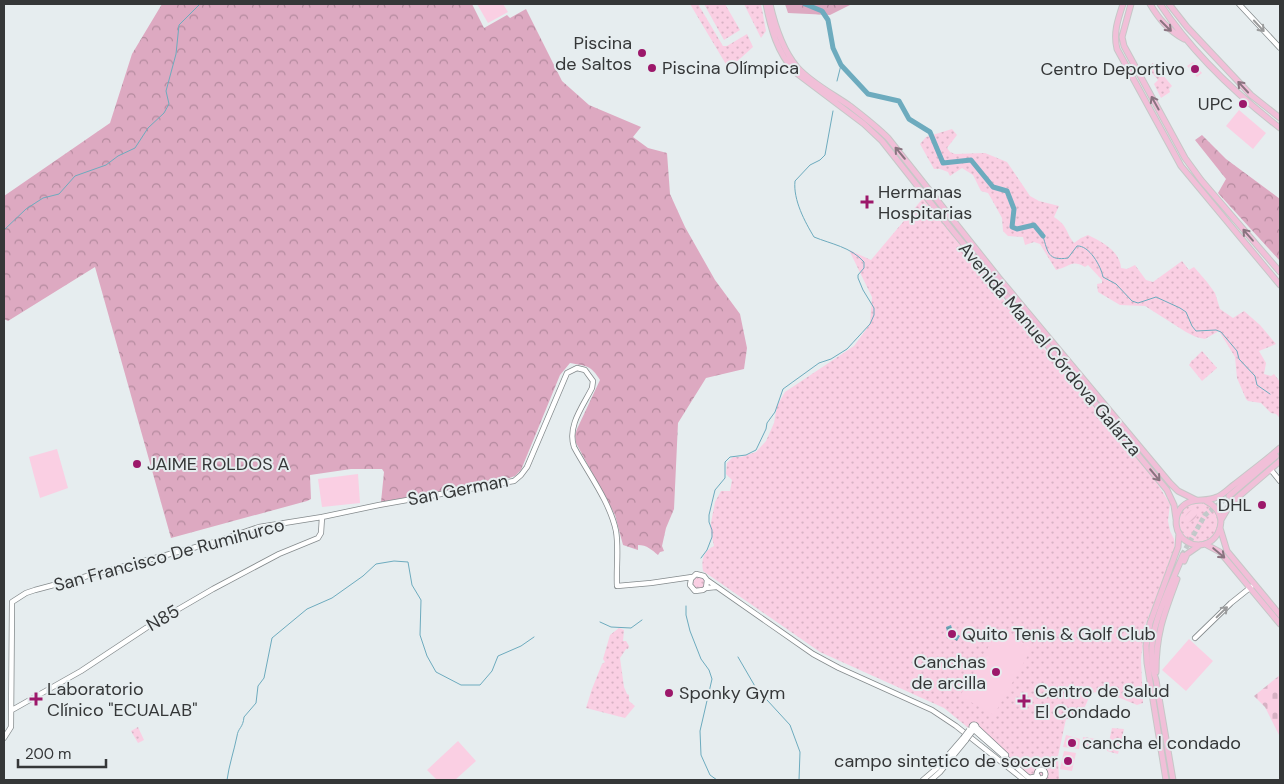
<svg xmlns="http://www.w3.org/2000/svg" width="1284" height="784" font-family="'DM Sans',sans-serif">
	<defs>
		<pattern id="grass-dots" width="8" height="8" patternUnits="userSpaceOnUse" patternTransform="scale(1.25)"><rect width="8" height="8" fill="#facfe3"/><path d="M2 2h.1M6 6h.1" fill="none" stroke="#d7b2c4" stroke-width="1.8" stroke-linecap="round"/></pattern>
		<pattern id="forest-crowns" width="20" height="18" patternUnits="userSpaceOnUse" patternTransform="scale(1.25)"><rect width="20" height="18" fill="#dda9c1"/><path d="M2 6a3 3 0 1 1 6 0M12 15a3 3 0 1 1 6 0" fill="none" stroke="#b48a9e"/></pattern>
		<pattern id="cemetery-stones" width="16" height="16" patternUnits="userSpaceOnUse" patternTransform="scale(1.25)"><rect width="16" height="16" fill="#facfe3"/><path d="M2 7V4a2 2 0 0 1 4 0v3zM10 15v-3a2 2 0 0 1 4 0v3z" fill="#d7b2c4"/></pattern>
		<pattern id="garden-furrows" width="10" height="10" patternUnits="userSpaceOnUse" patternTransform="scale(1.25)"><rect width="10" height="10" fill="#facfe3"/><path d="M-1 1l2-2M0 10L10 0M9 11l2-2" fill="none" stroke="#d7b2c4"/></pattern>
		<pattern id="water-rules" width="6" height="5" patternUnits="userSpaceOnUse" patternTransform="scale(1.25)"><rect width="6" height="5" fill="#6dabbe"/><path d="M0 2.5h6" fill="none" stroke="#5a8c9b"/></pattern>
	</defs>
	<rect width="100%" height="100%" fill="#e6edef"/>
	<path fill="url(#grass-dots)" d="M690 4H698L723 46H727L747 34 753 47 732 66H727Z
		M704 4H725L740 30 724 40Z
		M744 4H761L766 31 761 38Z
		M1153 63 1172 86 1169 89 1170 92 1161 98 1154 84 1158 80 1147 67Z
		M952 129 957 135 947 148 950 152 955 154 985 153 1007 162 1030 196 1039 201 1059 206 1054 217C1068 226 1065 231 1074 243L1081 238 1088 235C1102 242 1120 251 1121 268L1127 269 1135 265 1146 280 1153 282 1182 261 1189 270 1194 267 1207 282 1215 293 1220 309 1233 318 1244 311 1260 325 1276 344 1259 351 1266 363 1264 374 1271 376 1274 374 1280 382 1279 386 1280 418 1276 414 1271 413 1261 403 1248 401 1246 399 1237 378 1235 357 1219 331 1205 339 1196 337 1186 332 1145 306 1120 305 1098 292 1097 284 1102 283V280L1088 265 1085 267C1071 259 1070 267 1056 270L1040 244 1034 242 1025 245 1023 237 1008 236 1003 231 1002 218 991 198 988 193 981 191 973 175 962 168 950 176 948 172 940 169H934L920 144 926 137Z
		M924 197 1017 317 1155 480 1170 504 1168 521 1170 531 1174 539 1175 551 1144 628 1141 660 1143 703 1137 705 1103 691 1091 693 1080 718 1066 719 1058 756 1059 780H1032L944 708 820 652 703 571C701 559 704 551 714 546L710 528 715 502 721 491H730L732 480 726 474 727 463 733 457H741L756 452 766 441 774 423 777 406 785 392 854 346 870 324 872 297 849 250 871 260Z
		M1202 351 1217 368 1202 381 1189 365 1192 360H1193Z
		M1179 522a20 20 0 1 1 40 0a20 20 0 1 1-40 0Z
		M693 583a6 6 0 1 1 12 0a6 6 0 1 1-12 0Z
		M619 628 624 630 623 641H626L629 646 628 649H626L620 658 624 687 627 694 629 695V701L635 706 625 718 586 708 592 689 602 664 605 662 603 659 610 635Z
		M138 727 144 740 138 743 131 731Z
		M1112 728 1124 729 1118 754 1107 751Z
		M1083 737 1096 739 1094 749 1082 747Z"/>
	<path fill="url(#forest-crowns)" d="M162 4H472L484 28 507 15 510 18 526 9 562 81 589 105 641 127 633 137 648 148 667 153 670 194 685 227 715 280 740 314 747 348 744 369 706 378 678 423 674 509 666 528 662 546 664 551 660 552 658 555C652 550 647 545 638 545V550L623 545 615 515 576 443 575 435 577 429 600 380C591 365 586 366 570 363L560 375 521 470 515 476 501 481 381 502 384 472 382 469H351L310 475 311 499 307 501 171 538 95 267 8 321 4 319V196L110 123 132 54Z
		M785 4H852L830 15 788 13Z
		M1202 135 1226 159 1280 199V261L1218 193 1226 179 1195 140Z"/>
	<path fill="url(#cemetery-stones)" d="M1280 675V737L1265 707 1254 696Z"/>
	<path fill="url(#garden-furrows)" d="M1197 509C1199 517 1192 523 1184 523 1184 515 1189 509 1197 509Z"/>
	<path fill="#facfe3" d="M477 4H503L508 12 488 23Z
		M1193 62 1202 73 1197 77 1187 66Z
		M1239 110 1266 133 1253 149 1226 126Z
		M57 449 68 488 40 498 29 457Z
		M358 474 360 503 322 507 318 479Z
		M999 629 1032 648 994 715 960 696Z
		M1189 639 1213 661 1186 691 1162 670Z
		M1066 735 1080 739 1079 749 1063 747Z
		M458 741 476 761 455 780H437L427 770Z
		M1064 751 1076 753 1072 771 1060 769Z"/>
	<path fill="url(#water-rules)" d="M951 625 953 632 960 636 957 641 948 636 946 627Z"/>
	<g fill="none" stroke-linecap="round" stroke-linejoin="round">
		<path stroke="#6dabbe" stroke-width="1" d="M837 81 841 65
			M4 230 26 209 43 198 59 194 75 176 106 165 118 156 135 148 148 128 164 113 169 104 166 91 176 54 179 25 200 4
			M1043 236C1048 253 1048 261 1068 258L1077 246C1089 245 1101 266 1103 277L1116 284 1132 301 1138 303 1156 297 1180 308 1186 312 1192 326 1196 331 1216 330 1221 332 1237 351 1239 359 1255 376 1257 385 1270 394
			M701 558 707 550 712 537V530L709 522V515L715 490 725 478V462L730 457 746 455 756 450 766 429 767 423 775 412 783 389 819 363 831 359 847 349 870 324 874 315V308L863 290 858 278V275L864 268V262C851 247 831 244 814 237 805 222 793 200 795 181L810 165 820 160 825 155 833 111
			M686 606V615L690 631 701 659 709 670 712 679 700 731 701 755 710 775 717 780
			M600 622 611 627 631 628 642 620
			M738 657 756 688 790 725 800 752 799 780
			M227 780C229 765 234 751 237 736 238 728 243 728 244 717L256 703 258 686 264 678 272 638 307 609 332 598 363 576 376 564 394 561 408 562 412 585 421 600 420 635 427 656 436 672 461 685H480L492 671 498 656 521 646 534 637"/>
		<path stroke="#6dabbe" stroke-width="5" d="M805 4 822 11 828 20 833 48 841 65 868 94 899 101 909 119 930 132 943 163 971 160 993 187 1007 191 1014 209 1012 227 1017 229 1034 225 1043 236"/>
		<path stroke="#c3c9ca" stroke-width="5" stroke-dasharray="5 2.5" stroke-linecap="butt" d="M1182 555 1205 515 1229 496"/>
		<g stroke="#848a8c" stroke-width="6">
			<path id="secondary" d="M1239 4 1280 48
				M1271 470 1280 481
				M707 580 813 654 839 668 932 710 956 726 1024 780
				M706 588 707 580 704 576 696 574 691 579 690 585 695 591 703 590 706 588 716 587
				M1195 638 1231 603 1251 587
				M12 710 81 671 146 628 213 589 279 554 318 538 321 533 322 517
				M971.5 727a2.5 2.5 0 1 1 5 0a2.5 2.5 0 1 1-5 0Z
				M976 727 1006 755
				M974 730 1029 778 1038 776
				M4 738 11 727 12 602 26 593 35 590 215 542 259 527 322 517 379 505 514 481 521 475 527 467 567 373 577 368 585 370 593 381 592 388C583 406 567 426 574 447 588 473 610 502 616 531 619 549 616 568 617 586L651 583 692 577
				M1036.5 774a4.5 4.5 0 1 1 9 0a4.5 4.5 0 1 1-9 0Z
				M923 780 937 768 963 738
				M931 780 940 772 966 740"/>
		</g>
		<g stroke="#c6c7c7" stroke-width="7">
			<path id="primary" d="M766 4C771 29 777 52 795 72L864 124 882 141 953 231 1167 490 1174 505 1176 519
				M770 4C775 26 782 49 797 67 811 83 833 94 850 106 863 116 876 126 888 138L999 278 1170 483 1178 491 1196 500
				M1123 4C1118 19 1113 33 1117 49L1181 166 1280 285
				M1131 4 1122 37 1124 46 1185 158 1201 180 1280 272
				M1150 4C1159 19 1168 30 1184 39
				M1160 4C1191 51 1236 94 1280 128
				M1169 4 1187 27 1251 95 1280 118
				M1229 496 1276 456
				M1206 501C1238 517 1212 558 1186 541 1175 534 1173 518 1181 508 1191 496 1205 503 1217 497 1223 495 1229 488 1235 484 1250 472 1265 461 1280 448
				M1221 520 1231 503 1280 461
				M1220 528 1227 551 1280 615
				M1205 544 1220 552 1280 624
				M1184 561 1187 554 1200 545
				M1156 672C1156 633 1164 614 1177 579
				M1166 780 1147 663 1146 646 1150 623 1178 547 1179 533
				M1173 780 1156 680C1141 638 1168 593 1183 555"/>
		</g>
		<use href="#secondary" stroke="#fff" stroke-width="4.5"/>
		<use href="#primary" stroke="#f1bfd8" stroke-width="5"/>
		<g stroke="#848a8c" stroke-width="6" stroke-linecap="butt">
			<path id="secondary-bridge" d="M963 738 969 730
				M966 740 972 732"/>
		</g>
		<use href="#secondary-bridge" stroke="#fff" stroke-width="4.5"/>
	</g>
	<defs><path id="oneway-shaft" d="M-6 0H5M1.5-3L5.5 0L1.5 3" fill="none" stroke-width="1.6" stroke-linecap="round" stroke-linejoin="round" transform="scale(1.25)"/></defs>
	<g stroke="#8a7480">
		<use href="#oneway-shaft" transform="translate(1166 26) rotate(45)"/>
		<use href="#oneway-shaft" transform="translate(1243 87) rotate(-133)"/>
		<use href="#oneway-shaft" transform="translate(1155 103) rotate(-119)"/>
		<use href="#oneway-shaft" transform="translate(900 153) rotate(-130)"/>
		<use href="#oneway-shaft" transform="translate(1248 235) rotate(-131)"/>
		<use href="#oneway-shaft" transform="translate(1155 475) rotate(50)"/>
		<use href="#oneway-shaft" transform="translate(1219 553) rotate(40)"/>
	</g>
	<g stroke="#9a9b9c">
		<use href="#oneway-shaft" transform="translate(1259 26) rotate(47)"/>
		<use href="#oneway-shaft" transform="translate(1222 612) rotate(-44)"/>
	</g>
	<g fill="#9c186a" stroke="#e6edef" stroke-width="2">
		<circle cx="642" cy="53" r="5"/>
		<circle cx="652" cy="68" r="5"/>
		<circle cx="1195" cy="69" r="5"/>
		<circle cx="1243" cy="104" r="5"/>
		<path d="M864.5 194.5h5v5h5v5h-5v5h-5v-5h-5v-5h5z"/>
		<circle cx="137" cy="464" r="5"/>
		<circle cx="1262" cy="505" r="5"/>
		<circle cx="952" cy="634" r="5"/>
		<circle cx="996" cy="672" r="5"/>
		<circle cx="669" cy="693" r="5"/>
		<path d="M33.5 691.5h5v5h5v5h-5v5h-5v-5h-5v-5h5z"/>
		<path d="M1021.5 693.5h5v5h5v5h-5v5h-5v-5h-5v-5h5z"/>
		<circle cx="1072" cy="743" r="5"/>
		<circle cx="1068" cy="761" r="5"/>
	</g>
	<g text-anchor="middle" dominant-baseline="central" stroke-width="4" stroke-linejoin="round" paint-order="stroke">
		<g font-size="18" fill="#353738" stroke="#e6edef" text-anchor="start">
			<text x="632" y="43" text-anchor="end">Piscina<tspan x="632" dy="21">de Saltos</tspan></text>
			<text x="662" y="68">Piscina Olímpica</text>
			<text x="1185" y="69" text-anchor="end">Centro Deportivo</text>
			<text x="1233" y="104" text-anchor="end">UPC</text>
			<text x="878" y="192">Hermanas<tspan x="878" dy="21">Hospitarias</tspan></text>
			<text x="147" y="464">JAIME ROLDOS A</text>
			<text x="1252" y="505" text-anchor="end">DHL</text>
			<text x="962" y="634">Quito Tenis &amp; Golf Club</text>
			<text x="986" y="662" text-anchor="end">Canchas<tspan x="986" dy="21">de arcilla</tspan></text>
			<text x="47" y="689">Laboratorio<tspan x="47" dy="21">Clínico "ECUALAB"</tspan></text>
			<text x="1035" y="691">Centro de Salud<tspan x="1035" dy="21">El Condado</tspan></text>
			<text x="679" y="693">Sponky Gym</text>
			<text x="1082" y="743">cancha el condado</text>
			<text x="1058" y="761" text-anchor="end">campo sintetico de soccer</text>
		</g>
		<g font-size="18" fill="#353738" stroke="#e6edef">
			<text transform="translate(1050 349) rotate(50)">Avenida Manuel Córdova Galarza</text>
			<text transform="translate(458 490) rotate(-11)">San German</text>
			<text transform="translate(169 555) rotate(-15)">San Francisco De Rumihurco</text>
			<text transform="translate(163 618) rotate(-30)">N85</text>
		</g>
	</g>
	<rect width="1284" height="784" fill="none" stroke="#353738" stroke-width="10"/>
	<path d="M18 759v8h88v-8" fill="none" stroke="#353738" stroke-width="2.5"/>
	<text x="25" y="759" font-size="15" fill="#353738" stroke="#e6edef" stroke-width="4" paint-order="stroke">200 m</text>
</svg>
